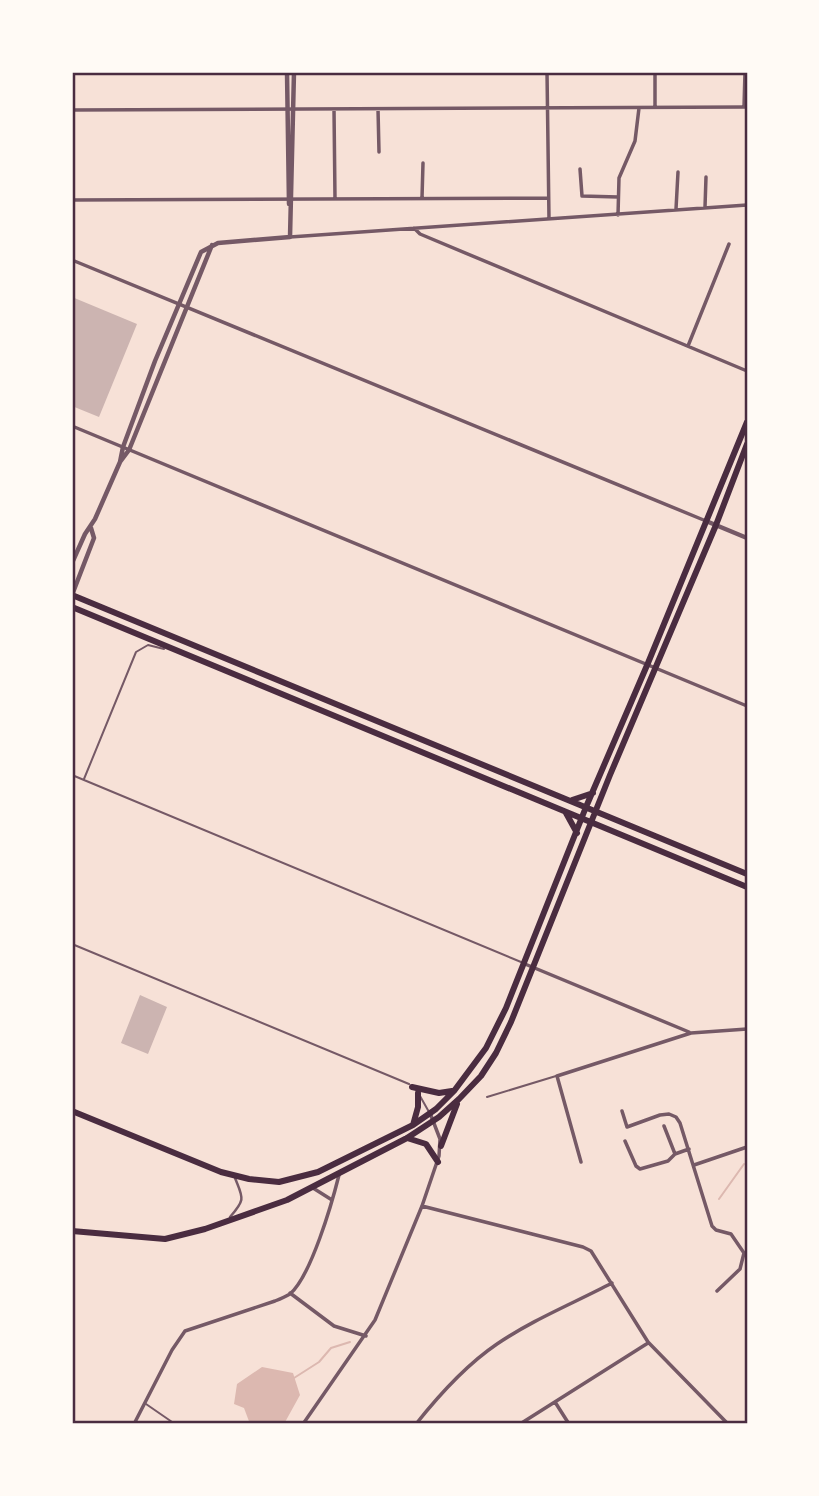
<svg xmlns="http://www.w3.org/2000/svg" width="819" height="1496" font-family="Overpass,sans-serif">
	<rect width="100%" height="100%" fill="#f7e1d7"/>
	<path fill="#dcb8b0" d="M262 1367 293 1373 300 1395 284 1424H250L244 1408 234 1404 237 1384Z"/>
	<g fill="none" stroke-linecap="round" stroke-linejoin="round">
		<path stroke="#dcb8b0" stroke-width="2" d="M719 1199 744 1164
			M294 1378 319 1362 331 1348 350 1342"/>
	</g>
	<path fill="#ccb4b1" d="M72 297 137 324 99 417 72 406Z
		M140 995 167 1007 148 1054 121 1043Z"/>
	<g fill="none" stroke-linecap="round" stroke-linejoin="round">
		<path stroke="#755966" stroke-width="2" d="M72 775 521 962
			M84 779 136 652 148 645 164 649
			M72 944 409 1084
			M420 1096 429 1112
			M487 1097 556 1076
			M146 1404 175 1424"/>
		<path stroke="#755966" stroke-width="2.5" d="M230 1217C246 1199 243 1198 235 1178"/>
		<path stroke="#755966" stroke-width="3.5" d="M547 72 549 219
			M655 72V107
			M744 107 745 72
			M334 109 335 199
			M378 109 379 152
			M72 110 747 107
			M580 169 582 196 618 197
			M422 198 423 163
			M72 200 548 198
			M705 207 706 177
			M676 209 678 172
			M618 215 619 178 635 141 639 108
			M414 228 420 234 747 371
			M290 237 747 205
			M72 260 706 521
			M688 346 729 244
			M72 426 747 706
			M525 964 689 1032
			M622 1111 627 1127 660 1115 669 1114 676 1117 680 1123 712 1226 716 1230 731 1234 744 1253 740 1269 717 1291
			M664 1126 675 1154
			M625 1141 636 1166 640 1169 668 1161 675 1154 689 1149
			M581 1162 557 1076 691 1033 747 1029
			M694 1165 747 1147
			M313 1188 332 1200
			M422 1206 583 1247 591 1251 648 1342 728 1424
			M290 1293 334 1326 366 1336
			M555 1402 569 1424
			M72 1423 75 1424
			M134 1424 172 1350 185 1331 275 1301C280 1299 285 1297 290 1294 311 1276 332 1203 339 1175
			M303 1424 375 1320 422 1206 439 1156 440 1139 430 1113
			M416 1424C439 1395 466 1365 497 1344 532 1320 574 1303 612 1283
			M520 1424 648 1343"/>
		<path stroke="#755966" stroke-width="4.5" d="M287 72 289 204
			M120 462 123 447 155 361 201 252 218 243 290 237 294 72
			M706 521 747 538
			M72 563 85 534 95 519 120 462 129 450 212 245
			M72 595 94 538 91 528"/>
		<path stroke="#4a2c40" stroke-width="6" d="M72 595 747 874
			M72 607 747 887
			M572 800 593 793
			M566 813 577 833
			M412 1087 439 1093 452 1091
			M72 1111 221 1172 249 1179 279 1182 318 1172 413 1125 436 1109 454 1091 486 1048 506 1008 586 807 648 663 747 422
			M413 1125 418 1107V1093
			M407 1138 426 1144 438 1162
			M441 1146 457 1104
			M72 1231 165 1239 205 1229 287 1200 407 1138 439 1117 459 1099 481 1076 496 1053 511 1022 610 775 716 525 747 444"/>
	</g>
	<rect width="819" height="1496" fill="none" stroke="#fffaf5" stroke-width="147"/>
	<rect x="74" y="74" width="672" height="1348" fill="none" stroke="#4a2c40" stroke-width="2.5"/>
</svg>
